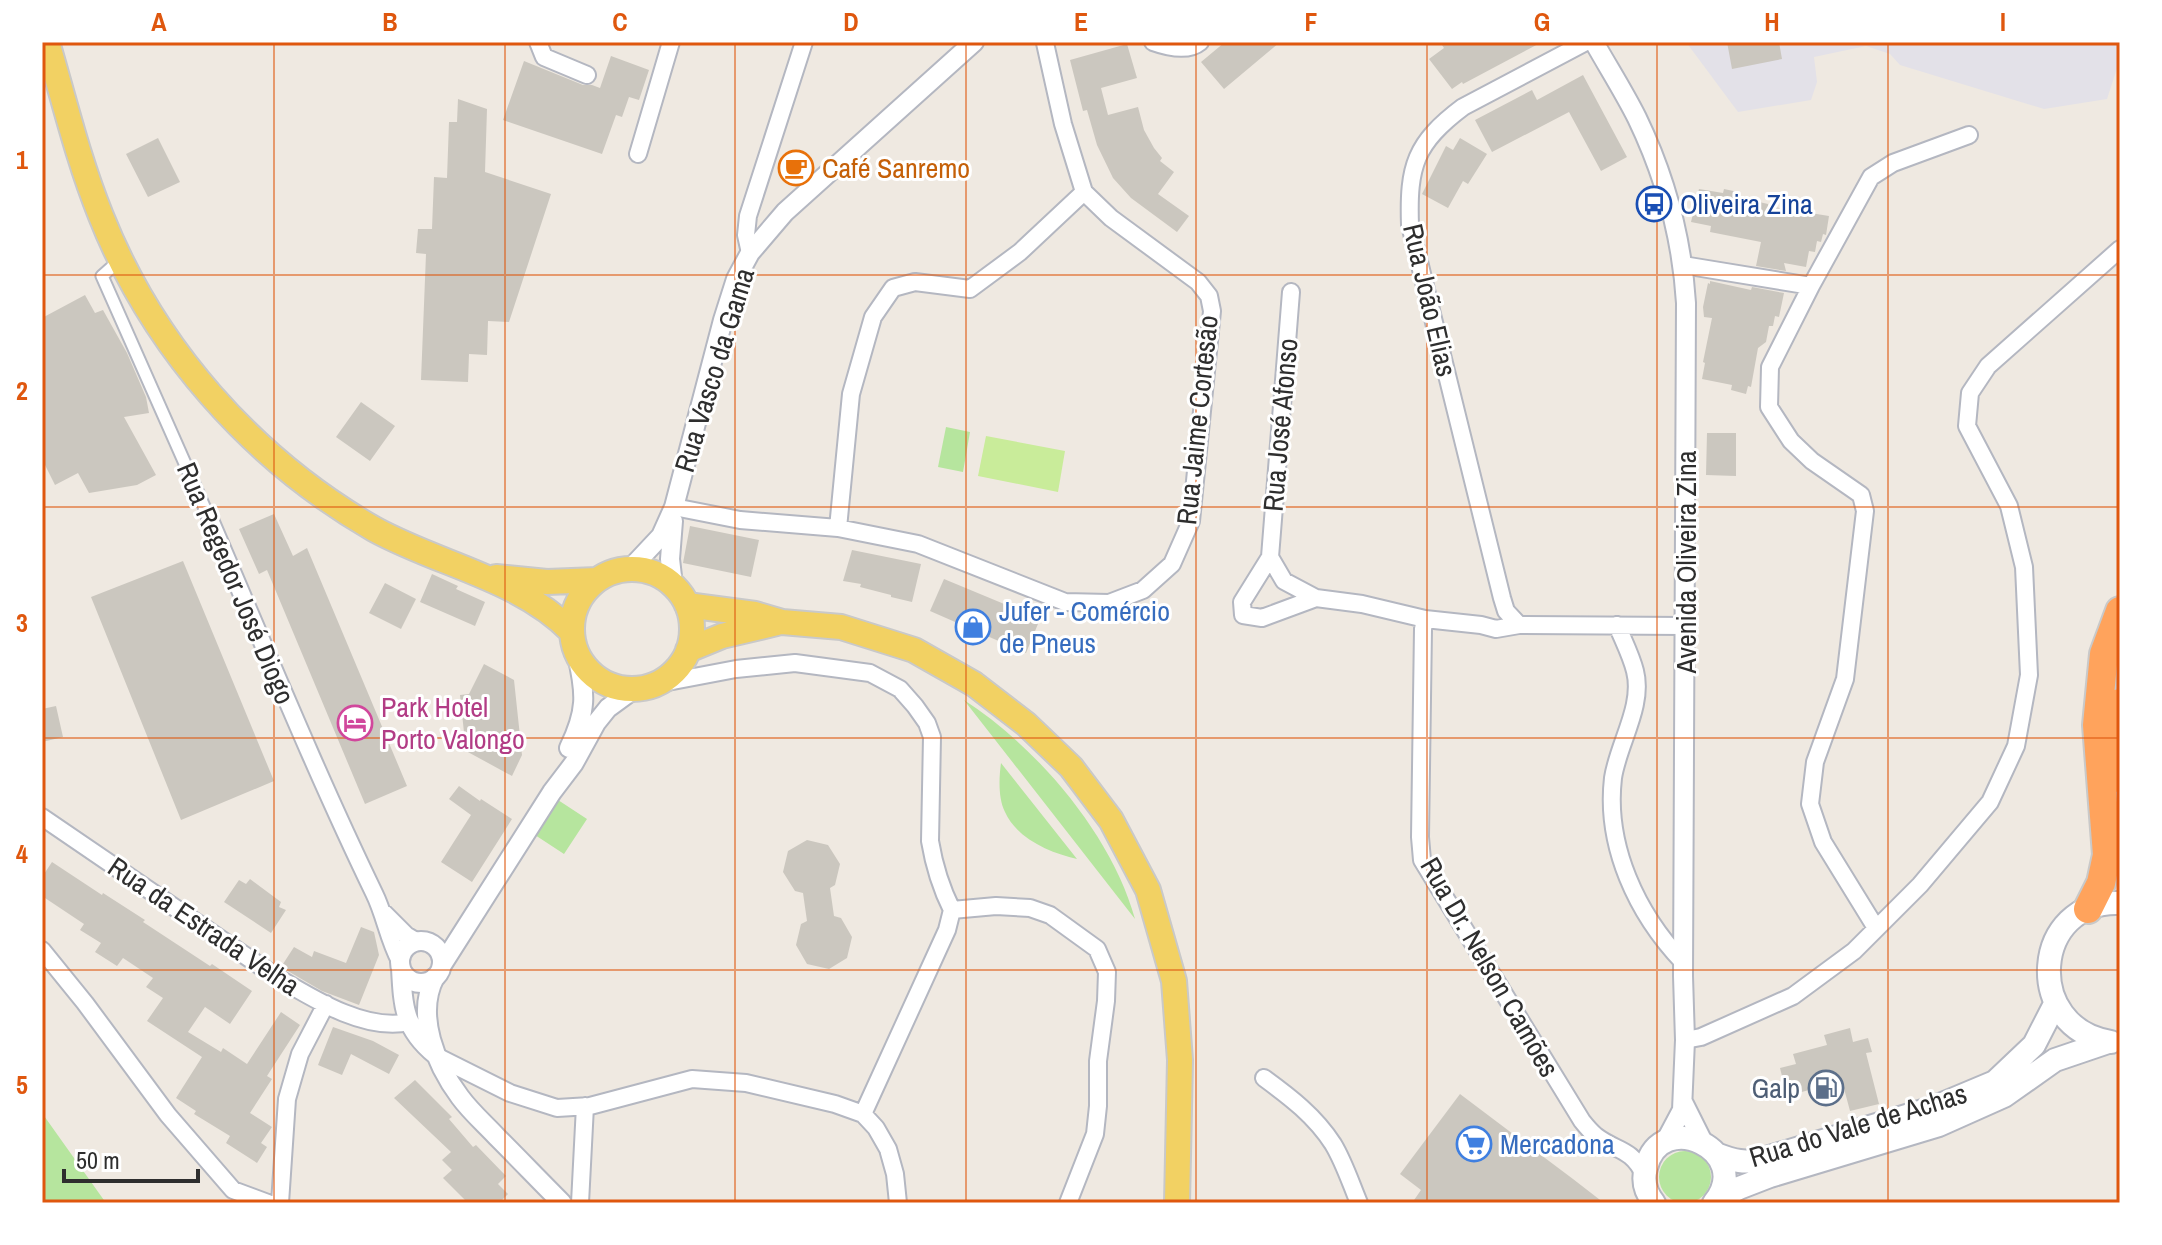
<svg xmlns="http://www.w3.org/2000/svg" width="2162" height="1245" font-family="'Archivo Narrow',sans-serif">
	<rect width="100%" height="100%" fill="#efe9e1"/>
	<path fill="#e3e1e8" d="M1686 42H2120V59L2107 99 2044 109 1900 65 1890 54 1866 46 1814 57 1817 82 1811 100 1738 112Z"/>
	<path fill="#b6e59e" d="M946 427 970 432 963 472 938 467Z
		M964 700C1037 747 1112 835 1135 919Z
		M1001 763 1077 859C1051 853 1017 839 1005 812 998 798 999 778 1001 763Z
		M558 800 587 819 564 854 535 835Z
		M42 1113 106 1203H42Z
		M1659 1177a26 26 0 1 1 52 0a26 26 0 1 1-52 0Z"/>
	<path fill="#c9ec9a" d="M986 436 1065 451 1058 492 978 476Z"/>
	<path fill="#cbc7bf" d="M1225 42H1280L1224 89 1201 62Z
		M1440 42H1542L1463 84 1462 82 1452 89 1429 59 1444 48Z
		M1727 42H1779L1782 59 1732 69Z
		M1127 44 1137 78 1101 88 1108 115 1138 107 1144 130 1154 148 1162 158 1160 161 1174 172 1158 194 1189 216 1177 232 1131 198 1113 178 1097 145 1087 110 1083 111 1070 60Z
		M611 56 649 70 639 100 629 97 622 117 616 115 602 154 503 120 524 61 583 85H592L600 88Z
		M1583 75 1627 157 1601 171 1569 112 1492 152 1475 120 1532 90 1537 100Z
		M458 99 487 109 485 172 551 194 509 322 488 321 487 355 469 354 468 382 421 380 426 254 416 253 418 229H432L434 177 447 178 449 122H457Z
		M158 138 180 182 148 197 126 154Z
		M1460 138 1487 154 1468 184 1463 181 1448 208 1422 194 1446 146 1453 150Z
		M1699 189 1723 193 1724 189 1738 192 1737 197 1768 204V206L1829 216 1826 235 1823 234 1821 242 1817 241 1815 252 1809 251 1806 267 1784 263 1786 271 1756 266 1761 242 1710 232 1711 226 1691 222Z
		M1710 281 1751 290 1752 287 1784 293 1779 317 1775 316 1773 326H1769L1766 342 1758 348 1751 387 1748 386 1746 394 1731 390 1732 385 1702 379 1705 363 1703 362 1712 318 1704 317 1703 307 1708 283 1710 284Z
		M85 295 95 313 103 310 127 353 146 397 149 413 124 417 156 475 137 485 89 493 78 473 55 485 42 459V318Z
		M361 402 395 426 370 461 336 437Z
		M1707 433H1736V476L1706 475Z
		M274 514 293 556 307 548 407 786 365 804 267 570 259 574 239 529Z
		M690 526 759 540 751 577 683 563Z
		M852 550 921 564 912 602 891 597V595L860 587 861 584 843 581Z
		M183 561 274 781 181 820 91 597Z
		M432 574 458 586 456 589 485 602 475 626 420 602Z
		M944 579 1040 619 1026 653 930 611Z
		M385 583 416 599 401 629 369 613Z
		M484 664 514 680 522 755 512 776 466 751 460 695 469 694Z
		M56 706 63 737 42 742V709Z
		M459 786 480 801 481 799 512 819 472 882 441 862 471 815 449 799Z
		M807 840 828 845 840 864 835 885 830 888 834 916 841 918 852 937 847 958 829 969 807 964 796 945 801 924 807 921 803 893 795 891 783 872 788 851Z
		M52 862 102 895 103 893 145 920 143 922 210 966 212 964 252 991 230 1024 205 1007 188 1032 221 1052 223 1048 247 1064 281 1012 300 1025 267 1076 272 1079 250 1113 272 1127 261 1143 267 1147 257 1163 226 1143 230 1136 194 1114 196 1111 176 1098 202 1057 147 1021 163 998 146 987 153 978 123 958 117 966 95 952 101 943 80 930 84 924 42 896V877Z
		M250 879 281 902 279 907 286 910 271 933 224 902 239 880 246 884Z
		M361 927 374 932 379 955 359 1005 322 991 281 967 294 947 312 957 314 951 346 963Z
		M333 1027 373 1041 399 1055 389 1074 351 1054 342 1075 318 1065Z
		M1850 1028 1853 1042 1868 1038 1872 1052 1866 1053 1879 1104 1850 1111 1842 1081 1787 1096 1780 1068 1796 1064 1793 1054 1827 1045 1824 1035Z
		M415 1080 452 1117 449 1119 473 1147 476 1145 506 1176 498 1184 508 1194 499 1203H468L443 1178 452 1170 442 1160 451 1152 394 1098Z
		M1460 1094 1573 1179 1604 1203H1412L1421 1190 1400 1174Z"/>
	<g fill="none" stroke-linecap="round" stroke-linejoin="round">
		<g stroke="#b4b7c1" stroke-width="15">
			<path id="pedestrian" d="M120 260 102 276 210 520"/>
		</g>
		<g stroke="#b4b7c1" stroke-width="20">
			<path id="minor" d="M538 42 544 57 587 75
				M1153 42C1167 47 1188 52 1200 42
				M638 154 671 42
				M750 253 746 235 748 216 804 42
				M1683 265 1811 286
				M1291 292 1270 557 1284 581 1316 598 1362 604 1425 619 1481 625 1496 629 1519 625 1685 626
				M674 507 740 520 838 528 918 544 1065 602 1109 603 1143 590 1172 564 1191 521 1212 311 1209 296 1198 282 1111 218 1084 192 1063 124 1045 43
				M210 520C264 645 315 771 374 893 385 915 388 939 400 961
				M838 528 851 394 873 317 893 288 915 282 970 289 1020 252 1084 192
				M1270 557 1242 602 1243 615 1262 618 1316 598
				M1425 619 1423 629 1420 837 1422 860 1582 1121C1586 1126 1591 1132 1596 1136 1617 1152 1630 1147 1644 1174
				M1519 625 1506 611 1502 598 1410 225C1408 166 1415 143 1463 107L1586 42
				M1617 625C1623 640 1631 655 1635 671 1644 706 1618 744 1613 778 1605 846 1637 914 1683 962
				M657 684 736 669 795 663 870 673 900 689 915 706 927 723 932 737 930 841C934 865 941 888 952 910
				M42 817 275 976C312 998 365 1032 409 1022
				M384 913 406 935 416 941
				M1876 928 1823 842 1810 804 1815 762 1845 679 1865 511 1861 495 1812 461 1791 441 1769 407 1770 367 1811 286 1871 177 1893 163 1969 135
				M42 950 85 1003 168 1115 233 1190 268 1203
				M1685 1040 1701 1037 1793 996 1854 951 1920 885 1990 802 2016 746 2029 675 2024 567 2009 506 1967 426 1970 393 1988 366 2120 249
				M438 1057 510 1093 557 1108 590 1106 692 1079 746 1083 835 1104 863 1114 876 1128 888 1149 895 1174 898 1203
				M1264 1078C1290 1097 1315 1116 1333 1144 1344 1162 1351 1184 1359 1203
				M863 1114 947 930 952 910 996 906 1030 908 1050 915 1097 949 1107 972 1106 1001 1098 1061V1106L1095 1134 1068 1203
				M280 1203 287 1099 300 1054 326 1004
				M580 1203 585 1106"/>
		</g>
		<g stroke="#b4b7c1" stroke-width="22">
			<path id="tertiary" d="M1594 42C1608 67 1624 92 1637 118 1665 176 1682 239 1686 303L1683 976 1685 1040 1682 1110 1665 1142
				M673 521 670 559 673 585
				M630 569 661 536 674 507 723 320 736 279 750 253 785 212 974 42
				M569 748C587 711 586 694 577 655
				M400 962a21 21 0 1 1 42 0a21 21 0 1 1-42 0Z
				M442 965 552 792 574 763 596 723 608 708 634 689
				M401 968C403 1007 404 1029 436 1055
				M435 977C415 1015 436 1065 460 1097 471 1112 485 1124 497 1137 519 1159 540 1181 562 1203
				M1683 1102 1703 1142"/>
		</g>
		<g stroke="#b4b7c1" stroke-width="26">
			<path id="secondary" d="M2111 1042C2022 1028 2032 899 2120 903
				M1716 1154C1734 1161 1745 1164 1763 1159L1933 1108 1995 1082 2034 1045 2055 1004
				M1718 1199 1739 1188 1770 1176 1939 1125 2004 1096 2055 1060 2108 1042
				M1654 1203C1646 1193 1642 1181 1646 1168 1660 1106 1756 1151 1714 1203"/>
		</g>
		<g stroke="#c9c9c9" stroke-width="28">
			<path id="primary" d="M47 42C64 100 78 159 101 216 153 347 252 459 374 529 439 565 519 578 572 632
				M572 629a60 60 0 1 1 120 0a60 60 0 1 1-120 0Z
				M496 577 547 582 597 580
				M687 605 755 614 782 622 841 627 914 650 974 684 1026 724 1071 767 1111 820 1148 890 1174 981 1180 1060 1177 1203
				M688 650 722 636 777 623"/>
		</g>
		<g stroke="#c9c9c9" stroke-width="32">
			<path id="motorway" d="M2119 778 2117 725 2120 703
				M2088 909 2101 883 2107 855 2097 725 2104 654 2120 611"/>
		</g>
		<use href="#pedestrian" stroke="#fff" stroke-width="11"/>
		<use href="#minor" stroke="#fff" stroke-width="16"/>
		<use href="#tertiary" stroke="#fff" stroke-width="18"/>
		<use href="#secondary" stroke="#fff" stroke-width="22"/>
		<use href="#primary" stroke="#f2d163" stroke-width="24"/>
		<use href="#motorway" stroke="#ffa35c" stroke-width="28"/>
	</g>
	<path fill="none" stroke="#df570e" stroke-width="2" stroke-opacity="0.55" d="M274 42V1203M505 42V1203M735 42V1203M966 42V1203M1196 42V1203M1427 42V1203M1657 42V1203M1888 42V1203M42 275H2120M42 507H2120M42 738H2120M42 970H2120"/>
	<defs>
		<g id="cafe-ring" transform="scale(1.8)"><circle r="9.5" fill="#fff" stroke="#e8710a" stroke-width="1.5"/><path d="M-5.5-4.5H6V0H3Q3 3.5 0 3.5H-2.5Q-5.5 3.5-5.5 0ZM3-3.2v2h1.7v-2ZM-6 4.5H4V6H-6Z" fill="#e8710a"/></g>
		<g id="bus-ring" transform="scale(1.8)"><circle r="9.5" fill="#fff" stroke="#1a4fb4" stroke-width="1.5"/><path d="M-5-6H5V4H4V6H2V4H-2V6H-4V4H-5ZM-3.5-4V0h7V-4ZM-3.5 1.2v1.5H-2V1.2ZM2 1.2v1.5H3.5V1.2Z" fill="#1a4fb4"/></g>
		<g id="shop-ring" transform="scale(1.8)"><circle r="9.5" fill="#fff" stroke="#3f7fe0" stroke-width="1.5"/><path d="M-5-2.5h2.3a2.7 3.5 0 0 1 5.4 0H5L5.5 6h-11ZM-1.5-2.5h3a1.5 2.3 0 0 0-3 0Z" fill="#3f7fe0"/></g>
		<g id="hotel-ring" transform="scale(1.8)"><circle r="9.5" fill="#fff" stroke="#d1479c" stroke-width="1.5"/><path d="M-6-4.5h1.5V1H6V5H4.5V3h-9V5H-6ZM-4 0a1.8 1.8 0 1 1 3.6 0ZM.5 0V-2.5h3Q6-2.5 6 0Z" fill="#d1479c"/></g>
		<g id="fuel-ring" transform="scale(1.8)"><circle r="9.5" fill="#fff" stroke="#5c6f8a" stroke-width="1.5"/><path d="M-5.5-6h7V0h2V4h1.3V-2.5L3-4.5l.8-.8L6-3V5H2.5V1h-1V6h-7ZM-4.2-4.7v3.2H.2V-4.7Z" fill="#5c6f8a"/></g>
		<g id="supermarket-ring" transform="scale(1.8)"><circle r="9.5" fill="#fff" stroke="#3f7fe0" stroke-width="1.5"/><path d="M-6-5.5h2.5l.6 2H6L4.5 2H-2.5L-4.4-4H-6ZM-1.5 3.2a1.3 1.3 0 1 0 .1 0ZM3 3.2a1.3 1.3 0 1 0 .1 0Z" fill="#3f7fe0"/></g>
	</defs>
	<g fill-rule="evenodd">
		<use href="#cafe-ring" x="796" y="168"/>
		<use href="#bus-ring" x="1654" y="204"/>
		<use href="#shop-ring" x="973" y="627"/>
		<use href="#hotel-ring" x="355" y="723"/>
		<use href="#fuel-ring" x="1826" y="1088"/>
		<use href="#supermarket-ring" x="1474" y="1144"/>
	</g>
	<g text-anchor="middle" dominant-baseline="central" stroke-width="6" stroke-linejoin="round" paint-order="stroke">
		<g font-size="28" fill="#c56008" stroke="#fff" text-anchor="start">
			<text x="822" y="168">Café Sanremo</text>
		</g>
		<g font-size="28" fill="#164399" stroke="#fff" text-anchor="start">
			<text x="1680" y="204">Oliveira Zina</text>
		</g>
		<g font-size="28" fill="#2e2e2e" stroke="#fff">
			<text transform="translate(1430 300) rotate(77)">Rua João Elias</text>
			<text transform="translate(714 370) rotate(-73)">Rua Vasco da Gama</text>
			<text transform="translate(1197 420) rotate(-84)">Rua Jaime Cortesão</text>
			<text transform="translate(1280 425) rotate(-85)">Rua José Afonso</text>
			<text transform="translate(1686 562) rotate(-90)">Avenida Oliveira Zina</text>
			<text transform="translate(236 583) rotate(67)">Rua Regedor José Diogo</text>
			<text transform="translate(204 926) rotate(34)">Rua da Estrada Velha</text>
			<text transform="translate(1490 967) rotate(60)">Rua Dr. Nelson Camões</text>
			<text transform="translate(1858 1125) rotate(-17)">Rua do Vale de Achas</text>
		</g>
		<g font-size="28" fill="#366cbe" stroke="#fff" text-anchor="start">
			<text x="999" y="611">Jufer - Comércio<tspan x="999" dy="32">de Pneus</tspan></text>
			<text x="1500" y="1144">Mercadona</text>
		</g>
		<g font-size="28" fill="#b23c85" stroke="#fff" text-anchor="start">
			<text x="381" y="707">Park Hotel<tspan x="381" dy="32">Porto Valongo</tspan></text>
		</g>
		<g font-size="28" fill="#4e5e75" stroke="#fff" text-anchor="end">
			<text x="1800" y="1088">Galp</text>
		</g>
	</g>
	<rect width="2162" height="1245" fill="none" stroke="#ffffff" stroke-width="88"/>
	<path d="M64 1169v12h134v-12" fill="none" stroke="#2e2e2e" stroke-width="4"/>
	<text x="76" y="1169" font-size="24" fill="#2e2e2e" stroke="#ffffff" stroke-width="6" paint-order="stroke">50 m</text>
	<rect x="44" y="44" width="2074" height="1157" fill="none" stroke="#df570e" stroke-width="3"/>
	<g font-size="26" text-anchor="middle" font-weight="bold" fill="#df570e">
		<text x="159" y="31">A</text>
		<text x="390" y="31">B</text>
		<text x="620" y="31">C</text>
		<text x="851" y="31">D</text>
		<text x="1081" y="31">E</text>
		<text x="1311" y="31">F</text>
		<text x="1542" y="31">G</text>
		<text x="1772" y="31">H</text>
		<text x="2003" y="31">I</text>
		<text x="22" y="169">1</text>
		<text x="22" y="400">2</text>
		<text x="22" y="632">3</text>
		<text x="22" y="863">4</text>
		<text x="22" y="1094">5</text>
	</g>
</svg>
